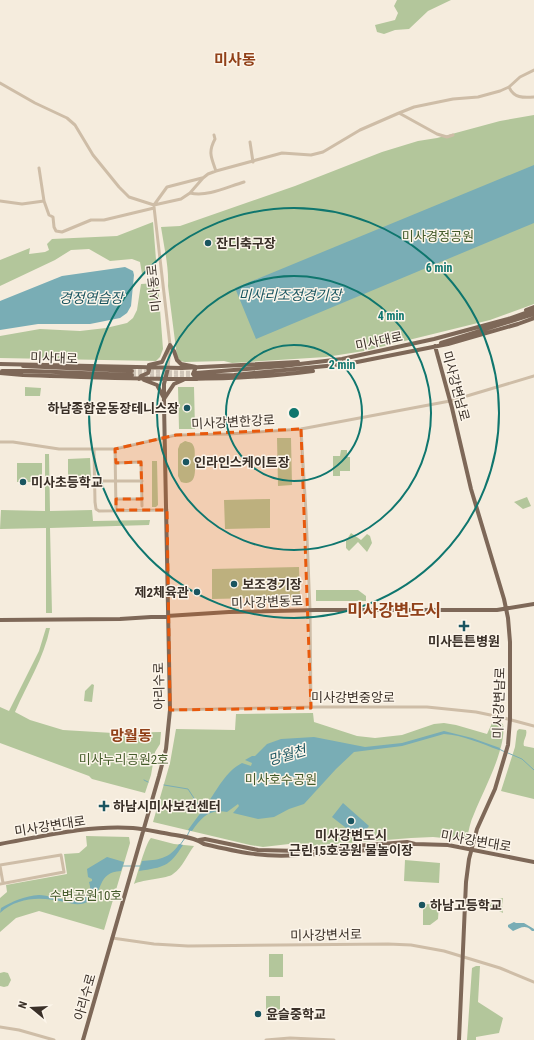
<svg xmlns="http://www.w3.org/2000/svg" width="534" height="1040" font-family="'Roboto Condensed','Noto Sans KR',sans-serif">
	<rect width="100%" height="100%" fill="#f5ecdd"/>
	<path fill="#b3c69b" d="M397 0H451L428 11 409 29 395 30 384 34 377 32 375 25 395 20 398 13 394 6Z
		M534 115V304L490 320 364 351 326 357 232 363 224 361 185 362 180 361 177 357 168 286C169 267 164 247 161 227L180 226 295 186 382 152 418 141 437 138 500 121Z
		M153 222 157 272 142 274 140 262 132 259 110 261 89 249 71 250 55 260 0 286V260L30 248 29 254 45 252 49 250 47 244 52 239 117 236Z
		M158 283 163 349 160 357 156 361 0 358V336L40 329 80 331 106 328 127 323 133 318 137 310 141 284Z
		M25 387 41 388 40 396H25Z
		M178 387H194L195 429H179Z
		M277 438H291L292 485 278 486Z
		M185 441C188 442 192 442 193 445 196 449 194 457 195 461 195 471 197 487 181 482L178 476V449L180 444Z
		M341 450H347V457H350V471H340V476H333V456H340Z
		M45 454H49L50 511 92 510 93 521 150 520 149 525 50 528 52 613H46V528L0 529 1 510 45 511Z
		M90 458 91 479H70L68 477V459Z
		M152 461H157L158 505 156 507H152Z
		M17 463H42V482H17Z
		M527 497 531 506 523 509 514 502Z
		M270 499V528L225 529 224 500Z
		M351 533 361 540 367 534 370 536 372 543 367 552 358 542 349 551 346 548V541Z
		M299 567 300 597 212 599V569Z
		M316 590H358L366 596V601H316Z
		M46 628H50C44 658 27 684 15 712L30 720 63 730 113 733 161 732 160 744 155 752 151 775 145 793 92 779 89 776 0 743V707L9 711 39 651Z
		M92 684 94 685 92 702 84 701 85 691Z
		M313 713 314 722 357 736 375 738 402 735 434 724 444 723 456 725 487 734 493 721 503 724C507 748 483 791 474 814 470 822 469 830 467 838L464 840 433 837 411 838 298 847 289 844 263 847 250 845 153 822 170 763 176 729 235 730 236 714Z
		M519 729 526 730C528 736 522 741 524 746L534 748V799L501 791 515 747 517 731Z
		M86 836 129 837 130 843 104 930 39 911 16 918 0 932V898L7 892 6 885 67 874 64 854 79 853 87 846Z
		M151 838 174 844 194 846C187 855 183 867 173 874 167 879 144 879 134 884 137 876 146 842 151 838Z
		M405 860 440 863 439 883 404 881Z
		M503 898 502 905 503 913 497 910H489L491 900Z
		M426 904 439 905 438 919 430 925H423V907H426Z
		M269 954H283V977H269Z
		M476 966H480L478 1002 503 1018 499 1033 476 1037V1040H467L472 968Z
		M4 972 8 973 11 980 8 986 4 987 0 986V973Z
		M266 996H280V1020H266Z"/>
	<path fill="#79adb5" d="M534 165V223L256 339 235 288Z
		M125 267 133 271 134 275 131 306 127 313 120 318 90 324H38L0 330V301L62 276Z
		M444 731 472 738 500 748 499 750C482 744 463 735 444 734L402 746 354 752 336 769 304 804 289 809 274 817 258 819 233 813 239 806 238 804 227 812C209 809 202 817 192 831L188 830C194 821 201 813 207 804 217 790 226 771 242 763L251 766 252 763 245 760 252 756H255L267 744 281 739 314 737 365 747 402 743Z
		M343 803 369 826 359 838 332 817Z
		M179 844 183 845C169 867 164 867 139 871L142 861C157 860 170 859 179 844Z
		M107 857 124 862 121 871C96 872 104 894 89 901 81 906 73 904 65 902 42 897 19 896 0 913L1 908C13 901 25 896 39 895 51 895 82 908 89 893 91 889 90 886 89 882L92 881V879L88 877 87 869Z
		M514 922 516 923H524L534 929V931H532C525 924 521 928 513 931L508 927V925Z"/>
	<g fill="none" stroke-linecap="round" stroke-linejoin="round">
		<path stroke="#79adb5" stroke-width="1" d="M499 749 505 752
			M508 753 522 759 534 770
			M144 780 148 782
			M164 785 188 789 203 812
			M187 836 190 830
			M180 845 185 838
			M122 866H131
			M134 866H141"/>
		<path stroke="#d0c6b9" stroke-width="4" stroke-dasharray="4 2" stroke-linecap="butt" d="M132 371 195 373
			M132 375 196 376"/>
		<path stroke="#cebda7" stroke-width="3" d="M0 83 35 103 67 118 75 125 93 155 119 187 129 197 154 205 181 199 190 193 203 178 208 174 216 171 282 153 311 155 323 152 360 130 399 113 414 107 453 99 478 97 500 91 509 87 520 77 534 70
			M509 87C514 98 523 98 534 97
			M399 113 437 134 447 137 453 135
			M214 135 215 139C208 152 211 157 216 171
			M250 142 253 162
			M39 168 44 201 49 215 53 217 54 227 56 231 62 232 91 220H104L154 208
			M190 193C208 197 227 187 244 182
			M0 201 22 204 44 201
			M154 205 167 187 202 178
			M154 207 170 345 168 368
			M301 429 306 513 310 610 311 708
			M0 442H13L59 449H115L176 435 229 434 301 429 450 401 534 376
			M115 449 116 510
			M94 450 95 502 96 509 99 511 167 510
			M116 463 141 462 142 506
			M95 481H142
			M116 499H142
			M170 710 317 707H427L476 712 500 717 534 726
			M0 865 61 855 64 872 0 884
			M0 866 3 883
			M112 938 154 944 188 946 388 944 411 945 444 951 500 968 534 982
			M0 1027 19 1030 54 1040
			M266 1040 290 1038 334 1040"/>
		<path stroke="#7e6858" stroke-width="4" d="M526 310 534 307
			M441 343 534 314
			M435 346 452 408 471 489 504 599 508 618 510 642V719L508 745 495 789 477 829 469 859 466 882 459 1040
			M0 364 182 368 298 362
			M149 365 162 362 170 345 174 351 177 360 181 364 196 367 193 374 197 379
			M23 366 132 371
			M2 371H31L132 375
			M0 373 23 375C120 378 217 384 313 371
			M196 373 283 366 342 359 434 339 508 319 534 310
			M196 376 234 375 347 364 448 344 518 324 534 318
			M139 379 141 376 148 373 149 370 147 367
			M144 380 157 385 164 398
			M164 399 174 384 183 380
			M0 620 120 619 229 612 316 610H497L534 604
			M199 840 205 839 258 850 299 851
			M0 844C44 836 88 825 133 828 145 829 157 832 169 834 180 836 194 837 204 844 238 852 264 858 299 855
			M304 850 407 842 415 844 448 845 534 862
			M304 855 407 847 414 844
			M83 1040 159 776 166 749 170 710 164 404V384L168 368"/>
	</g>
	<path fill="#e8590c" fill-opacity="0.2" stroke="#e8590c" stroke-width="3" stroke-dasharray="8 5" stroke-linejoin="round" d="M301 429 311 708 170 710 167 510H116V499H142L141 462 116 463 115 449 176 435Z"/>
	<g fill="none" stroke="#0f766e" stroke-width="2">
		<circle cx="294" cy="413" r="68"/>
		<circle cx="294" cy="413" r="137"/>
		<circle cx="294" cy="413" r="205"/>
	</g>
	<g fill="#1a5560" stroke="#fcf5ea" stroke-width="1.5">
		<circle cx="208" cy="243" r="4"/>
		<circle cx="187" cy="408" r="4"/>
		<circle cx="186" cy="462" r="4"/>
		<circle cx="23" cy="482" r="4"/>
		<circle cx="234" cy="584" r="4"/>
		<circle cx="197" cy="592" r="4"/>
		<path d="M462 620h4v4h4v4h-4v4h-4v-4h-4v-4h4z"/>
		<path d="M102 800h4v4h4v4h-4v4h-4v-4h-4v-4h4z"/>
		<circle cx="351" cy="821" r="4"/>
		<circle cx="422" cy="905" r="4"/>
		<circle cx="258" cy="1014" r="4"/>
	</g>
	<g text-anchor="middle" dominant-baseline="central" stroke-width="3" stroke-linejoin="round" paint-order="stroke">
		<g font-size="13" fill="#445b2a" stroke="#fcf5ea">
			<text x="438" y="236">미사경정공원</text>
			<text x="124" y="759">미사누리공원2호</text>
			<text x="281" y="779">미사호수공원</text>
			<text x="86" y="895">수변공원10호</text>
		</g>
		<g font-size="13" font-weight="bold" fill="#3a3028" stroke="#fcf5ea" text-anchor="start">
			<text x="216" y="243">잔디축구장</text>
			<text x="179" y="408" text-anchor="end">하남종합운동장테니스장</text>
			<text x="194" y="462">인라인스케이트장</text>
			<text x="31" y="482">미사초등학교</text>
			<text x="242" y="584">보조경기장</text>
			<text x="189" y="592" text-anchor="end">제2체육관</text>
			<text x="464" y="641" text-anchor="middle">미사튼튼병원</text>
			<text x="113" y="806">하남시미사보건센터</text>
			<text x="351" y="835" text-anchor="middle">미사강변도시<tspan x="351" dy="15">근린15호공원 물놀이장</tspan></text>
			<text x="430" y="905">하남고등학교</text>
			<text x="266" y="1014">윤슬중학교</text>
		</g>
		<g font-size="13" fill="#3a3028" stroke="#fcf5ea">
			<text transform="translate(154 288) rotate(-96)">미사동로</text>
			<text transform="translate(379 341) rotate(-12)">미사대로</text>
			<text transform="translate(54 358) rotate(2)">미사대로</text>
			<text transform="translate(456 386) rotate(75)">미사강변남로</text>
			<text transform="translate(233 422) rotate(-3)">미사강변한강로</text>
			<text transform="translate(267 602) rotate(-2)">미사강변동로</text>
			<text transform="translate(159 686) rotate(-91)">아리수로</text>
			<text x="353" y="697">미사강변중앙로</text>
			<text transform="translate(499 703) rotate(-88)">미사강변남로</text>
			<text transform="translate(50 826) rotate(-9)">미사강변대로</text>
			<text transform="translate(476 841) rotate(10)">미사강변대로</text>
			<text transform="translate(326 935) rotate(-1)">미사강변서로</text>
			<text transform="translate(85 997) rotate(-74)">아리수로</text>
		</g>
		<g font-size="14" font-style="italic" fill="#1a5560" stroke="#fcf5ea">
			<text x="290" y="295">미사리조정경기장</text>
			<text x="91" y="298">경정연습장</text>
			<text transform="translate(287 755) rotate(-16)">망월천</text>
		</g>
		<g font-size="15" font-weight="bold" fill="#914119" stroke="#fcf5ea">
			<text x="235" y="60">미사동</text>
			<text x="131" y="736">망월동</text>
		</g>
		<g font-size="17" font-weight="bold" fill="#914119" stroke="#fcf5ea">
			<text x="394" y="610">미사강변도시</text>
		</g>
	</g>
	<circle cx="294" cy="413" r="6" fill="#0f766e" stroke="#fcf5ea" stroke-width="2"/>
	<g font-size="12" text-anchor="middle" font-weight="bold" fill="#0f766e" stroke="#fcf5ea" stroke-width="3" stroke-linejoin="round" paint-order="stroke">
		<text x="439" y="272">6 min</text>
		<text x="391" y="320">4 min</text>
		<text x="342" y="369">2 min</text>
	</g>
	<g transform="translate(32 1008) rotate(288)" stroke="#fcf5ea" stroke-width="3" paint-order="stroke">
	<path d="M0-3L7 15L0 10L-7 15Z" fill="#3a3028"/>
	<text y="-6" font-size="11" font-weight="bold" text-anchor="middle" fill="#3a3028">N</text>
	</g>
</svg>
